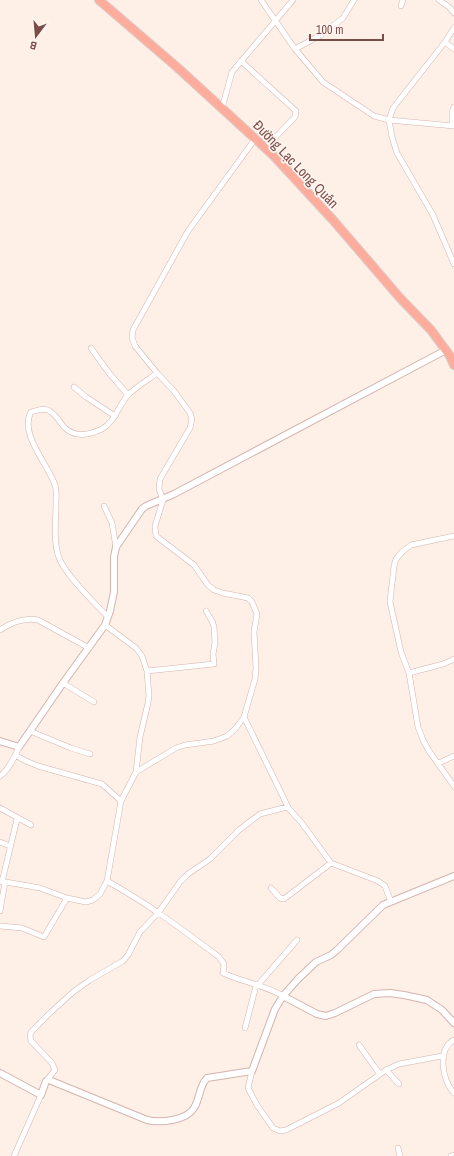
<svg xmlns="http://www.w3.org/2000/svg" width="454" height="1156" font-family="'Archivo Narrow',sans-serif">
	<rect width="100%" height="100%" fill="#feefe7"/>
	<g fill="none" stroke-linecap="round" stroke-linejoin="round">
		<g stroke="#d4b4ae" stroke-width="6">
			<path id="minor" d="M261 0 295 49 323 82 374 116 389 120 392 137 397 153 433 215 454 264
				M439 0 449 7 454 13
				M401 6 403 0
				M454 28 445 42 393 108 389 120 454 126
				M445 42 454 49
				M295 49 321 35 343 18 354 0
				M241 61 296 111 295 117 265 148
				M222 108 232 72 293 0
				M452 126V112L454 107
				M91 348 109 373 128 395
				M74 387 86 397 115 416
				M104 506 112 523 116 547
				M454 536 411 545 402 552 396 559 394 566 390 602 401 652 409 673 418 727 423 740 429 751 454 786
				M108 617C93 601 73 583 62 564 52 547 56 522 56 503 56 497 57 490 55 485 48 464 19 434 31 412 37 410 46 407 51 412 57 416 60 423 65 428 76 438 89 435 102 429 115 422 118 406 128 395 136 387 148 380 157 373
				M0 630C12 622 24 617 38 620L89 648
				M147 671 214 664 213 654 215 643 214 627 212 621 206 611
				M409 673 443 664 454 659
				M63 683 94 702
				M244 717 289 809 301 822 331 863 378 881 385 886 391 902
				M30 731 71 748 90 754
				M15 755 26 761 38 766 102 784 121 801
				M439 763 454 756
				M136 772 176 748 185 745 214 741 227 736 235 729 244 717 255 679 256 668 254 632 257 614 252 602 248 598 223 593 214 590 208 585 194 565 156 536 155 526 163 500 159 489 160 479 190 428 192 419 190 413 174 391 157 373 135 346 132 338 133 330 188 231 255 139
				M0 776C9 770 15 756 19 747
				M0 808 31 825
				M0 842 10 846
				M0 881 40 888 67 898 86 902 93 900 100 894 107 881 121 801 136 772 140 737 148 703 149 696 147 671 142 656 136 648 105 625
				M107 881C147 903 183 930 219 957L224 964 223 973C242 982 265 985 283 996
				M2 882 17 819
				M271 888 280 898 284 899 331 863
				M0 911 5 882
				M0 926 22 928 44 937 67 898
				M257 986 297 940
				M245 1028 256 986
				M454 1040C437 1049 442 1081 454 1093
				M359 1045 379 1073
				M386 1070 399 1084
				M252 1071 248 1088 257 1105 273 1128 280 1131 286 1130 339 1103 386 1070 399 1064 442 1056
				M46 1081 55 1070 52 1063 31 1041 30 1036 31 1032 51 1012 73 992 90 980 123 961 128 955 140 932 158 913 180 882 188 874 210 859 239 830 256 817 260 814 287 807
				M398 1148 400 1156
				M14 1156 41 1095
				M451 1156 454 1155"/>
		</g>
		<g stroke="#d4b4ae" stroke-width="8">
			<path id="tertiary" d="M0 741 19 747 63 683 105 625 110 611 114 592V557L116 547 142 509 146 506 174 494 446 350
				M283 996 317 1014 326 1016 335 1013 374 994 390 993 404 995 427 1000 442 1010 454 1023
				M0 1073 41 1095 46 1081 49 1080 147 1120C160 1123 186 1121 194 1108 200 1099 199 1086 207 1078L252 1071 275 1009 283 996 298 979 316 962 331 955 337 950 383 905 454 876"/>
		</g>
		<g stroke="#dacdcc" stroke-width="10">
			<path id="trunk" d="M99 0 178 68 274 156 333 220 400 298 431 330 450 356 454 365"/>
		</g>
		<use href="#minor" stroke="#fff" stroke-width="5"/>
		<use href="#tertiary" stroke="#fff" stroke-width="6"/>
		<use href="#trunk" stroke="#fead9c" stroke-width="8"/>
	</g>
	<g text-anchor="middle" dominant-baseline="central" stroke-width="3.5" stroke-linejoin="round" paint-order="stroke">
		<g font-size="14" fill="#7a4d49" stroke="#fff4ef">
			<text transform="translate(296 164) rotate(46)">Đường Lạc Long Quân</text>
		</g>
	</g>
	<g transform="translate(36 36) rotate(196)" stroke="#fff4ef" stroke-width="3" paint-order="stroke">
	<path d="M0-3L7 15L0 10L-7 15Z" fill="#7a4d49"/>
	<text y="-6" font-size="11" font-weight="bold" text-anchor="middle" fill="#7a4d49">B</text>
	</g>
	<path d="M310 34v6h73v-6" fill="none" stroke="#7a4d49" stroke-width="2"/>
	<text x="316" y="34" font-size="12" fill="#7a4d49" stroke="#fff4ef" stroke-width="3" paint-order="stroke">100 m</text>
</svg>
